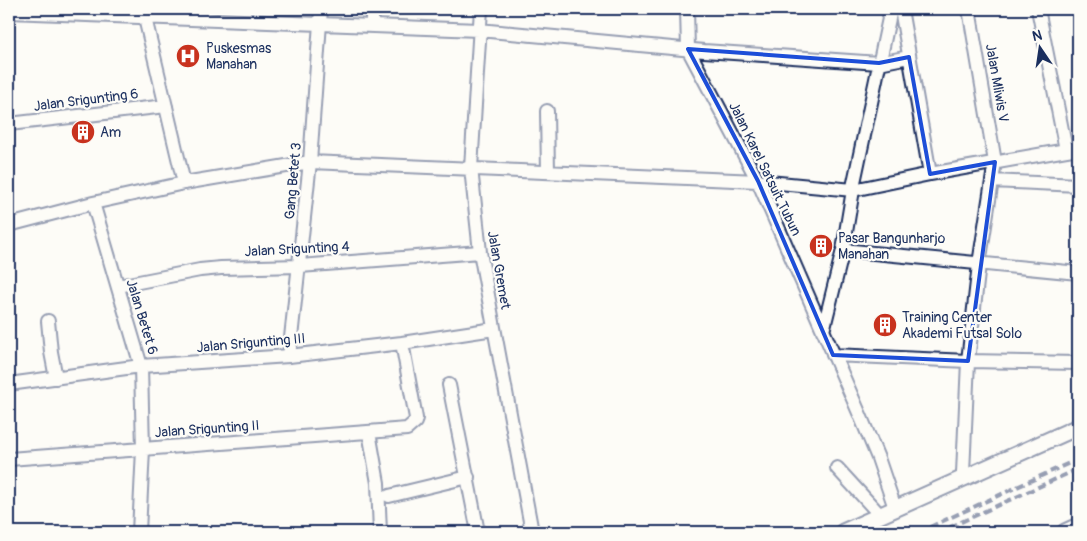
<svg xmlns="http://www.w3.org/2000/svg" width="1087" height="541" font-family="Pangolin,sans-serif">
	<rect width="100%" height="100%" fill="#fdfcf7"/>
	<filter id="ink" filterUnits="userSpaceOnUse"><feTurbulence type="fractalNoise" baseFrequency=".02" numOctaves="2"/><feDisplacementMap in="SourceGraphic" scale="10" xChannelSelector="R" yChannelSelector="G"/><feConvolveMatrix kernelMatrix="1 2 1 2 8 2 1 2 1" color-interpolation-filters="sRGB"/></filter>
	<g filter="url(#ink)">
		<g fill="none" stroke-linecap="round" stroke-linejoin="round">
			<g stroke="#1b2f5e" stroke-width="16">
				<path id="minor" d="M144 9 145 18 184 183
					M372 9V26
					M481 9 471 168 480 252 532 532
					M687 9 688 49 758 181 860 415 878 458 895 508
					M901 9 930 174
					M1038 9 1066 150
					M9 12 479 30 704 51 879 63 909 57
					M547 111 548 172
					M9 124 166 106
					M992 181 1078 185
					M853 187 891 9
					M93 203 141 366 143 449 139 532
					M9 225 93 203 184 183 310 162 758 181 853 190 930 174 1078 148
					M843 250 1078 273
					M118 286 200 270 221 268 300 266 480 252
					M48 321 51 352 56 378
					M823 331 843 250 853 190
					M833 355 968 361 1078 363
					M289 356 310 162 321 9
					M9 384 141 366 289 356 402 343 494 329
					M449 385 478 532
					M369 432 378 483 380 532
					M9 459 407 429 415 422 416 418 402 343
					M837 468 880 515
					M963 473 968 361 979 264 995 162 969 9
					M389 496 468 477"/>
			</g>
			<g stroke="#1b2f5e" stroke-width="19">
				<path id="major" d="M843 532 1078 427
					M1065 532 1078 526"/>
			</g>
			<use href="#minor" stroke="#fdfcf7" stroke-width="12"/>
			<use href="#major" stroke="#fdfcf7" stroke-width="15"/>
			<path stroke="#1b2f5e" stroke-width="4" stroke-dasharray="8 4" stroke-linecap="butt" d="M919 532 1078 459
				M939 532 1078 469"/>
		</g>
	</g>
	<path d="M0 0H1087V541H0ZM688 49 879 63 909 57 930 174 995 162 968 361 833 355 758 181Z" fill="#fdfcf7" fill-opacity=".55" fill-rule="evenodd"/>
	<path fill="none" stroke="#1d4ed8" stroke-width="4" stroke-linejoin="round" d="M688 49 879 63 909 57 930 174 995 162 968 361 833 355 758 181Z"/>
	<defs>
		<g id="hospital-disc" transform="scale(1.25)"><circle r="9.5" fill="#c8321e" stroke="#fdfcf7"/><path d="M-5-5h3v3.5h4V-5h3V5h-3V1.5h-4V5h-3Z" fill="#fff"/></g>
		<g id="building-disc" transform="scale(1.25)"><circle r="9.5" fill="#c8321e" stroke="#fdfcf7"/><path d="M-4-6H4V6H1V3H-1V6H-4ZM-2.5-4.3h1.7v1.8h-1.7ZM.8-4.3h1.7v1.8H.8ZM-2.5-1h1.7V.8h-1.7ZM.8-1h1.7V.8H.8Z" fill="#fff"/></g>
	</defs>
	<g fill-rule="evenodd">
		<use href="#hospital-disc" x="188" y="56"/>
		<use href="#building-disc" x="83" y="132"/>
		<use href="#building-disc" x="821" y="246"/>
		<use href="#building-disc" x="885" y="325"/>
	</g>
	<g text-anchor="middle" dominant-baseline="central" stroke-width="4.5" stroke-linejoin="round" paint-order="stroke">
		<g font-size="14" fill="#1b2f5e" stroke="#fdfcf7" text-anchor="start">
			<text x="206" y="48">Puskesmas<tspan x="206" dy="16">Manahan</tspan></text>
			<text x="100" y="132">Am</text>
			<text x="838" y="238">Pasar Bangunharjo<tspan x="838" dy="16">Manahan</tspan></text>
			<text x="902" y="317">Training Center<tspan x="902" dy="16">Akademi Futsal Solo</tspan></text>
		</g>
		<g font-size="14" fill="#1b2f5e" stroke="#fdfcf7">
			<text transform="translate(997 83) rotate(80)">Jalan Mliwis V</text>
			<text transform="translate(86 100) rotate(-7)">Jalan Srigunting 6</text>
			<text transform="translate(765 169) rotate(64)">Jalan Karel Satsuit Tubun</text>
			<text transform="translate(293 181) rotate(-85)">Gang Betet 3</text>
			<text transform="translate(297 249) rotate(-3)">Jalan Srigunting 4</text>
			<text transform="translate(499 270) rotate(80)">Jalan Gremet</text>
			<text transform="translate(142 317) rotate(73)">Jalan Betet 6</text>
			<text transform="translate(251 343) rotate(-5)">Jalan Srigunting III</text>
			<text transform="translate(207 429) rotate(-4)">Jalan Srigunting II</text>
		</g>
	</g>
	<rect width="1087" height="541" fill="none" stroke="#fdfcf7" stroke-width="30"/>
	<rect x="15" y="15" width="1057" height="511" fill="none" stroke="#1b2f5e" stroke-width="2" filter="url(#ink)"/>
	<g transform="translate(1040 48) rotate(347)" stroke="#fdfcf7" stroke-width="4" paint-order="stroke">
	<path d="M0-4L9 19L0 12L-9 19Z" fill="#1b2f5e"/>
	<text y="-8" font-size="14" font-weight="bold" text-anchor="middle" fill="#1b2f5e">N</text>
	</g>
</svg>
